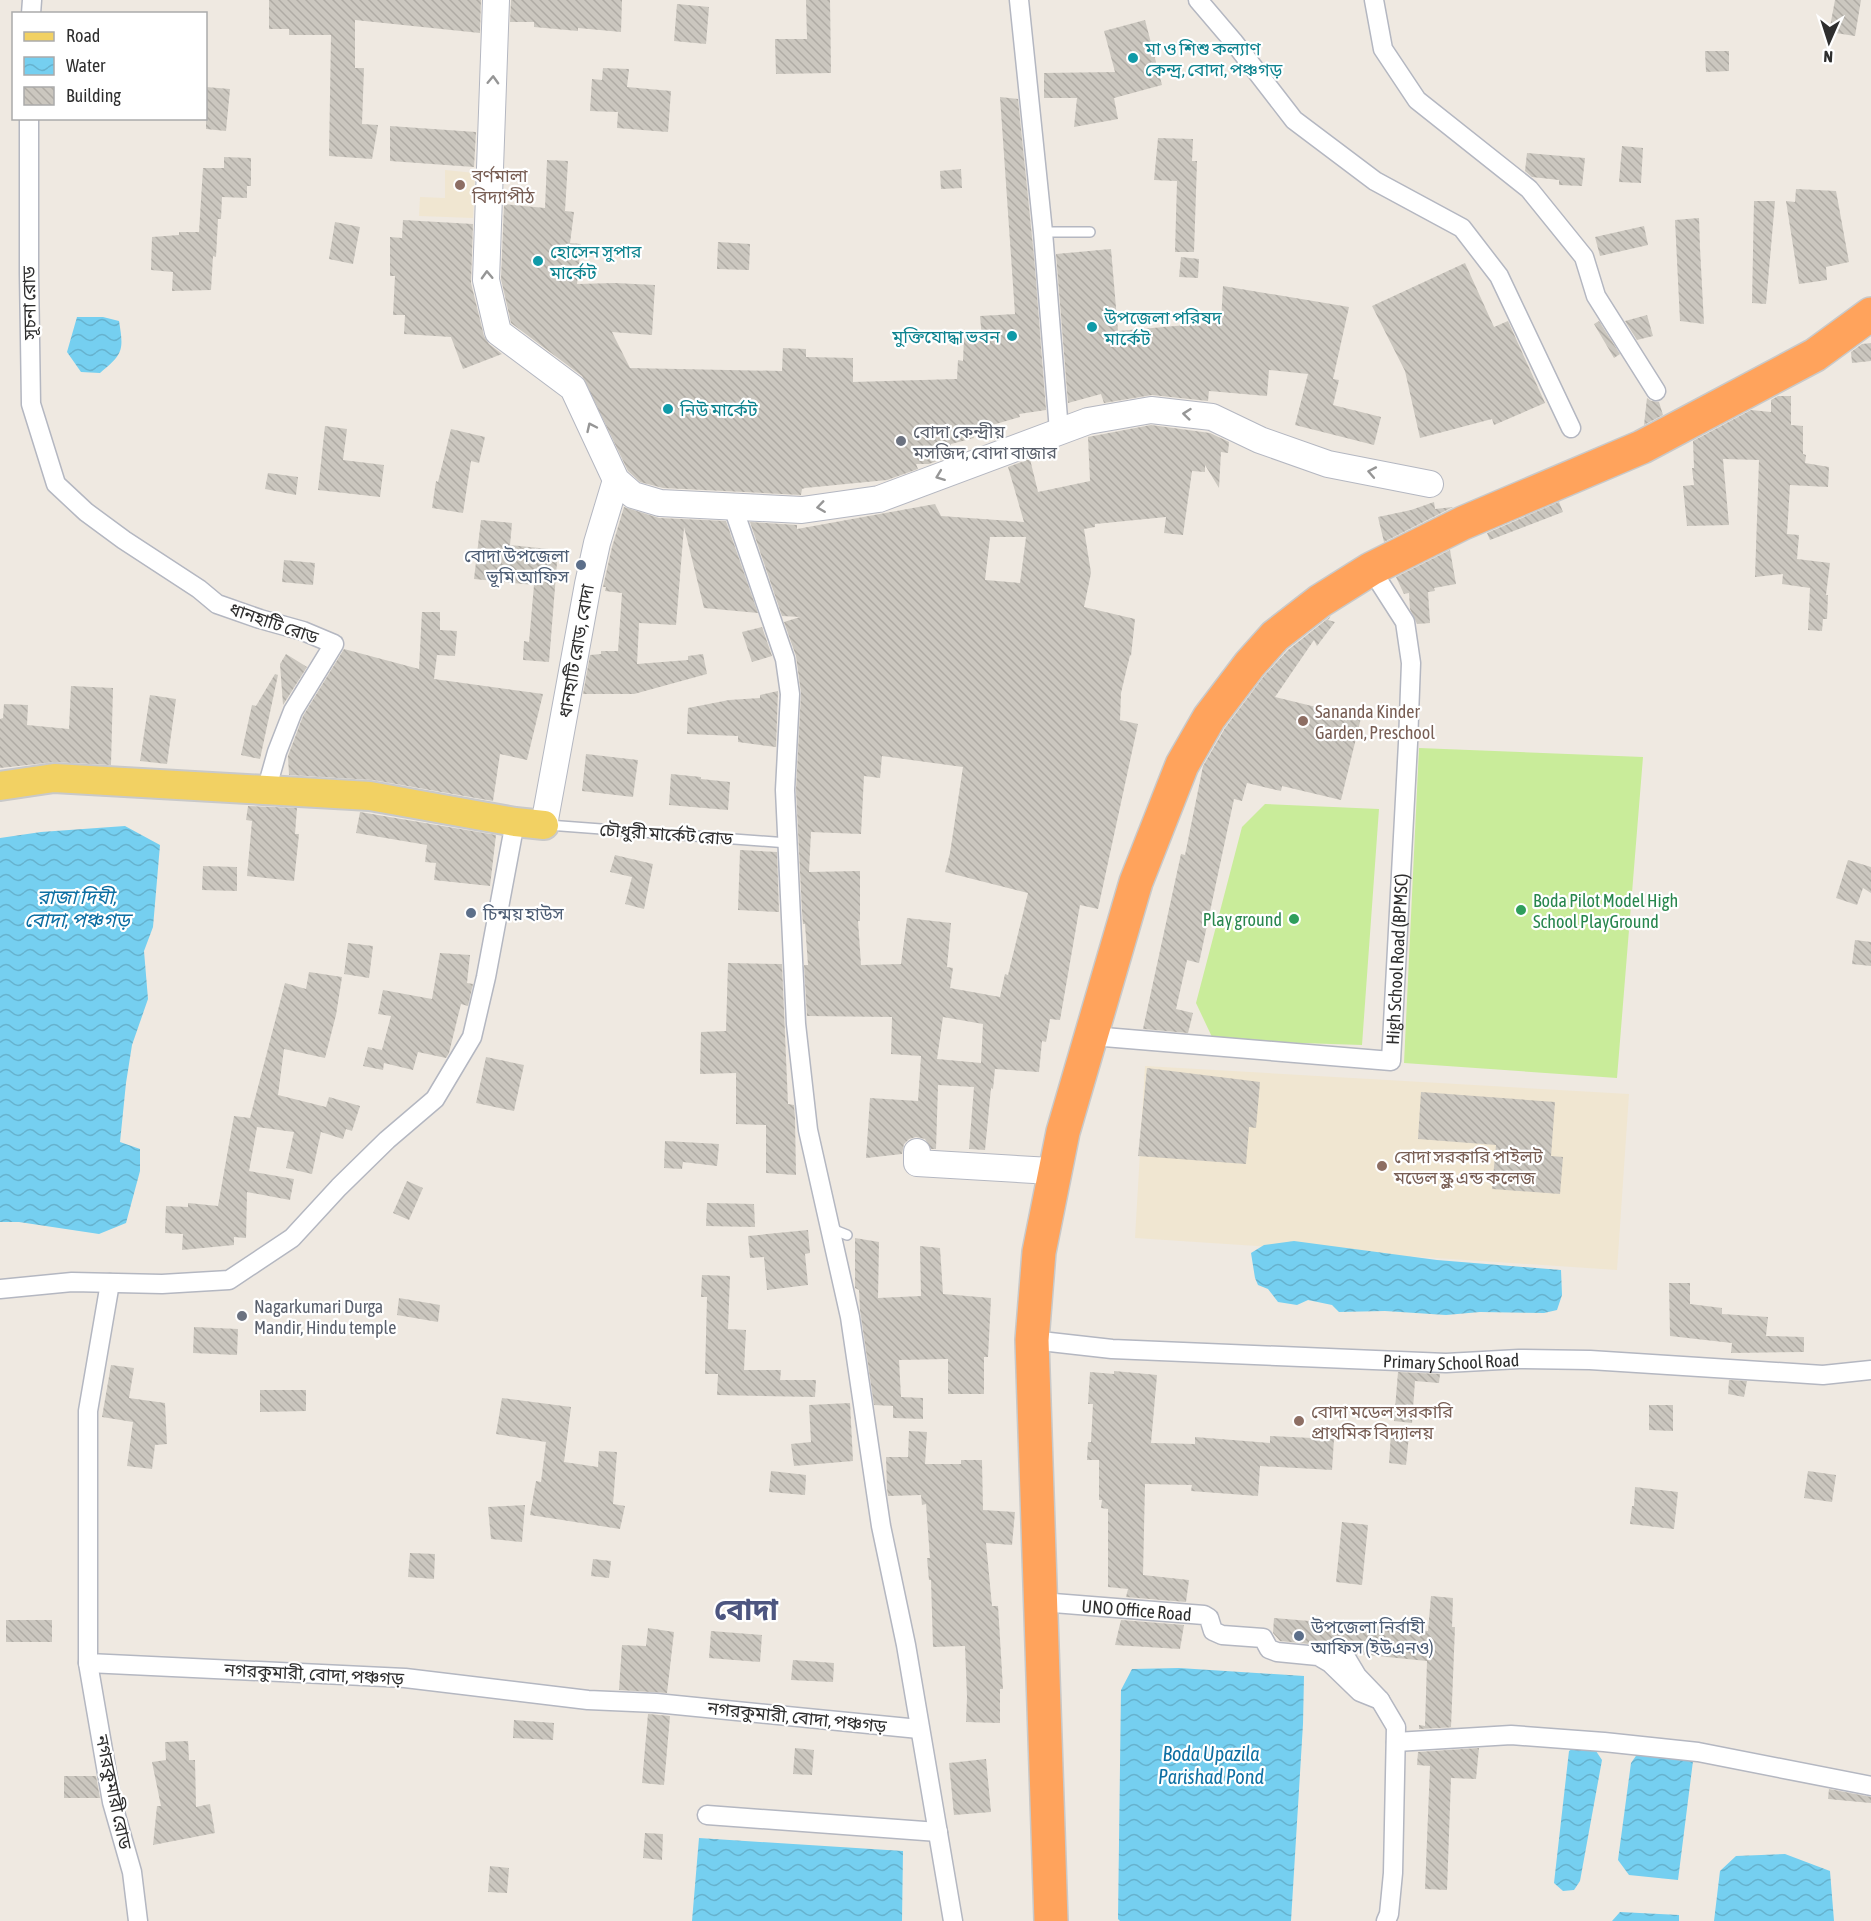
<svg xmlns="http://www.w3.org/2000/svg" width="1871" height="1921" font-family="'Asap Condensed','Noto Sans Bengali',sans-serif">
	<defs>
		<pattern id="water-waves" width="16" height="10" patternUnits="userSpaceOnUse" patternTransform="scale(1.5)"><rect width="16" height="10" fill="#75cff0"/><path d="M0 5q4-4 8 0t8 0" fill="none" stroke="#66b2ce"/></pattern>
		<pattern id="building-back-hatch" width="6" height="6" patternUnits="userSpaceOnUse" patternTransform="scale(1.5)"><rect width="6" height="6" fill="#cbc7bf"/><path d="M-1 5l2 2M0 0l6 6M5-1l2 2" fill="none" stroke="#afaba4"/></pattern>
	</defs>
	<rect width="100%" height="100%" fill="#efe9e1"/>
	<path fill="#f0e6d1" d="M445 170 475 173 473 218 419 216 420 197 445 198Z
		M1145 1066 1629 1094 1617 1270 1135 1238Z"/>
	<path fill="#c9ec9a" d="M1419 748 1643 757 1617 1078 1404 1063Z
		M1265 804 1379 809 1362 1045 1269 1042 1212 1037 1196 1003 1242 827Z"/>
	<path fill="url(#water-waves)" d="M77 317H103L119 321C124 351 123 354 100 373L81 372 67 352Z
		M125 826 160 845 153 927 144 951 148 999 132 1045 126 1083 120 1142 140 1149V1171L126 1223 99 1234 19 1222H0V838L41 832Z
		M1294 1241 1437 1260 1561 1270 1562 1295 1557 1310 1544 1313 1480 1312 1446 1315 1385 1311 1339 1312 1332 1305 1308 1300 1297 1305 1278 1302 1268 1289 1258 1285 1255 1278 1251 1253 1264 1245Z
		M1179 1668 1304 1676 1303 1724 1291 1921H1120L1118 1919 1121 1690 1132 1669Z
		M1578 1745 1594 1748 1602 1760 1580 1881 1574 1890 1563 1891 1554 1883 1569 1751Z
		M1638 1753 1693 1761 1678 1880 1629 1875 1618 1860 1631 1763Z
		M699 1838 903 1851 902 1921H692Z
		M1785 1854 1830 1871 1834 1921H1714L1720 1871 1736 1856Z
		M1620 1912 1679 1915V1921H1612Z"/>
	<path fill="url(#building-back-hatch)" fill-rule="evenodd" d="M269 0H481L480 33 355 20V68H364L362 124 378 125 372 159 329 156 331 35H289V29H269Z
		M511 0H622L621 32 578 28V31L534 27V22H510Z
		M806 0H830L831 73 776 74 775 39H807Z
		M1835 0H1861L1855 36 1829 32Z
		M677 4 709 7 706 44 674 41Z
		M1145 20 1162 85 1114 98 1118 119 1074 127 1077 98H1044V73L1115 72 1104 31Z
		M1705 51H1729V71L1706 72Z
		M603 68 629 69 627 87 671 91 668 132 617 128 618 112 590 111 592 79 602 80Z
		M206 87 230 89 226 131 206 129Z
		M1000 97 1018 99 1034 256 1046 410 1019 414 1020 417 972 431 974 438 951 444 950 456 929 464H916L918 469 887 480 805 488 802 489 801 495 663 488 640 482 628 471 582 376 511 323 501 279 504 204 545 208 547 160 568 161 565 211 574 212 570 243 581 244 577 284 615 283 655 285 652 335 612 332 630 368 782 371 783 348 806 349V357L853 358V382L957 379 958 360 963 361 964 338H982L980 316 1015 314Z
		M390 126 476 132 474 167 390 161Z
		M1158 138 1193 139 1192 161H1197L1194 252H1175L1177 181 1154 180Z
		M1622 146 1643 148 1641 183 1619 182Z
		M1527 153 1585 158 1582 186 1559 185V180L1532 177 1525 171Z
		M224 157 251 158V186H247V198L222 197 221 219H218L216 257 213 256 211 290 172 291 173 272 151 270 152 237 179 235V232H199L203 168H224Z
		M961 169 962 188 941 189 940 171Z
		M1796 189 1836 191 1849 262 1826 267 1827 280 1799 284 1786 201 1795 202Z
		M1754 201H1775L1766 304 1752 303Z
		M1699 218 1700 248 1704 324 1680 321 1675 220Z
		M403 220 473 224 471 283 484 336 489 344 502 354 463 369 451 337 404 334 405 315H393L395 276H390V237L402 238Z
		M335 222 360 227 353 264 329 259Z
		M1644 226 1648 245 1600 256 1595 237Z
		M718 242 750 244 749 270 717 269Z
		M1111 249 1118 331 1221 322 1223 286 1349 307 1333 379 1339 380 1333 405 1381 417 1374 445 1295 425 1308 374 1269 370 1267 396 1209 391 1208 401 1152 395 1104 403 1101 394 1068 403 1056 254Z
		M1181 257 1199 259 1198 278 1179 277Z
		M1465 263 1494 327 1508 321 1545 403 1494 425 1492 419 1420 438 1405 371 1372 306Z
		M1647 315 1653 336 1637 340 1625 321Z
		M1599 321 1620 354 1614 358 1594 324Z
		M1871 343V361L1852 363 1851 352 1862 344Z
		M1778 396H1791V425L1803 426V454L1806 455 1805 463 1829 467 1828 487 1790 485 1787 534 1799 535 1797 559 1830 563 1826 595H1828L1827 619H1823L1822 631 1808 630 1810 588 1782 584 1783 574 1755 577 1759 460 1723 459 1729 525 1687 526 1683 486 1694 485 1692 468H1694L1693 441 1751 410 1771 412V400Z
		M1647 398 1651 401 1659 402 1663 415 1644 425Z
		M1151 425 1210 433 1229 442 1228 453 1221 452 1219 488 1205 465V472L1192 471 1183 535 1164 533 1166 517 1095 524V527L1084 529 1091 573 1084 607 1135 619 1131 656 1130 655 1121 693 1120 720 1138 724 1098 909 1080 905 1060 1020 1050 1019 1046 1042 1042 1041 1039 1072 995 1069 993 1089 991 1088 985 1150 969 1149 974 1087 938 1085 936 1149H931L925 1139 916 1137 909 1139 904 1144 902 1154 866 1158 870 1098 918 1101 921 1056 891 1054 892 1017 807 1016 804 965H808L805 924H803L802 912 796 790 801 693 796 656 784 622 800 617 782 616 750 522 797 525V529L935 504 941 516 1024 522 1008 467 1030 459 1038 492 1090 481 1088 437ZM990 537H1026L1020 583 985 580ZM882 756 963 767 950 853 945 872 1028 893 1008 975 1005 974 1000 997 950 988 953 968 947 967 951 923 907 918 901 964 861 965 858 921H860V871L809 872 811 832 861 834 864 776 880 778ZM943 1017 983 1024 981 1063 937 1059Z
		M325 426 347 429 343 460 384 465 380 497 318 490Z
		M451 429 485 437 479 463 471 461 463 513 432 508 436 481 438 482Z
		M268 473 298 477 296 495 265 489Z
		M1434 502 1435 509 1453 507 1384 542 1378 517 1411 510Z
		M1559 502 1563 512 1490 540 1487 533Z
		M624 507 659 518 726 521 758 613 704 608 684 527 676 625 639 623 637 664 688 660V656L703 654 707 674 634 694H583L590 655 601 654V651H618L622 593 605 591 606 587H603L612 547Z
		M481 520 512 523 510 545 558 550 549 662 523 660 524 641 529 642 534 585 474 579Z
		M1450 550 1456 584 1434 588 1435 591 1428 592 1430 623 1417 624 1410 609 1409 593 1404 594 1396 577Z
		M284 560 315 563 313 585 282 582Z
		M422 612H440V630L457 631 455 656 437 655 434 679 543 694 527 760 500 754 493 801 373 780 289 775 288 756 303 716 344 649 419 669Z
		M1331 616 1328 620 1335 622 1317 646 1314 640 1275 697 1361 718 1341 800 1282 786 1281 791 1247 783 1242 801 1234 799 1199 963 1187 960 1176 1009 1193 1013 1188 1033 1143 1029 1181 854 1185 855 1203 766 1225 728 1264 676 1288 650Z
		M762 627 772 656 752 662 742 632Z
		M286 654 307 667 283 705 280 664Z
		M275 674 278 675 260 759 241 755 252 705 256 706Z
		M71 686 113 688 111 765 55 762 0 768V719L3 718 4 704 28 705 27 725 69 729Z
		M778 691 776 747 738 742V736L687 734 688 708 729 700 760 698V695Z
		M150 695 176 699 167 764 140 761Z
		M586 754 638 760 633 797 582 791Z
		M671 774 701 777V779L730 782 728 810 669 805Z
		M248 806 297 808 295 834H299L294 881 247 876 252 821 246 820Z
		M360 812 496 835 490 886 434 880 436 863 425 862 427 845 356 833Z
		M740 850 777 852 779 912 738 910Z
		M615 855 653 864 644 909 625 904 632 877 610 872Z
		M1848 860 1871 867V893L1863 888 1857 905 1836 898Z
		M203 866 237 867V891L202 890Z
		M1855 940 1871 942V966L1852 964Z
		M348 943 373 946 369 978 344 974Z
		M440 953 470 955 467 983 473 984 468 1006 461 1004 449 1053 446 1058 418 1052 413 1070 384 1063 383 1070 363 1066 368 1047 382 1050 391 1016 378 1014 383 990 432 999Z
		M728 963 782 964 788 1104 794 1105 795 1118 796 1175 766 1173V1125L736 1124V1073L700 1074 701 1032 726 1031Z
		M309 972 342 977 336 1015 325 1058 284 1049 278 1095 326 1107 329 1097 360 1106 352 1131 346 1129 343 1139 321 1132 312 1174 286 1168 294 1132 257 1127 249 1171 294 1179 290 1200 247 1192 246 1238 234 1237V1245L182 1250 183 1234 165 1233 166 1206 188 1207V1203L218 1206 234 1116 250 1118 285 983 306 989Z
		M486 1057 524 1065 514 1111 476 1103Z
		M1147 1068 1260 1082 1256 1128 1249 1127 1246 1164 1138 1156Z
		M1421 1092 1555 1102 1551 1156 1563 1157 1560 1194 1492 1189 1496 1145 1418 1139Z
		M665 1141 719 1144 717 1166 683 1162 682 1169 664 1168Z
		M407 1181 423 1188 409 1220 393 1213Z
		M707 1203 754 1204 755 1227 706 1226Z
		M808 1230 810 1253 805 1254 808 1285 767 1290 764 1257 750 1258 748 1236Z
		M855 1238 879 1242 878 1298 921 1296 920 1246 940 1248 943 1294 991 1298 988 1357H984V1394H948V1359L899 1360 901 1397 923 1398V1419L893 1418V1406L874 1405 860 1310 859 1290 855 1288Z
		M702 1275 730 1276 728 1329 746 1330 744 1370H781L780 1380H816L815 1397 717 1395 718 1374H705L707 1297H701Z
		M1669 1283H1690V1304L1722 1308V1314L1768 1317 1766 1336 1804 1337V1352L1731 1353 1732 1343 1670 1336Z
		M399 1298 440 1305 438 1322 397 1315Z
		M194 1327 238 1329 237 1355 193 1353Z
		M111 1365 134 1368 129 1398 165 1403 167 1444 155 1445 152 1469 127 1466 133 1422 102 1417Z
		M1114 1371 1157 1375 1151 1443 1195 1444V1437L1270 1443V1436L1334 1439 1332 1470 1260 1466 1258 1496 1191 1491 1192 1485 1145 1484 1143 1575 1189 1580 1186 1602 1126 1597 1128 1589 1108 1587V1509L1101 1508 1102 1500H1099V1460H1087L1088 1442H1091L1093 1404H1088L1090 1372 1114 1374Z
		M1398 1372 1440 1374 1439 1383 1415 1381 1412 1423 1394 1421Z
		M1729 1380 1747 1381 1744 1397 1728 1394Z
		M260 1390H306V1411L260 1412Z
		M502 1398 571 1407 564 1462 598 1467 599 1451 617 1452 613 1504 625 1506 620 1529 530 1515 536 1481 541 1482 546 1442 496 1434Z
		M850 1403 853 1461 794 1466 791 1444 811 1442 809 1405Z
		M1649 1405H1673V1431L1649 1430Z
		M909 1431 927 1432 925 1464H961V1460H982L983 1510 1015 1512 1012 1545 986 1543 992 1606H998L1003 1689H1000V1723L966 1722 967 1697 965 1646 933 1647 931 1580H929L927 1558H930L926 1504 922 1505 921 1495 888 1496 887 1488 886 1457H908Z
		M1391 1434 1409 1435 1406 1465 1389 1463Z
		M771 1471 806 1475 805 1495 769 1492Z
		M1808 1471 1836 1475 1832 1502 1804 1498Z
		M1635 1487 1678 1492 1674 1529 1630 1524 1632 1506H1634Z
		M525 1505 522 1542 491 1539 488 1507Z
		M1342 1522 1368 1525 1362 1585 1336 1582Z
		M410 1553 435 1554 434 1579 408 1577Z
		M593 1559 611 1561 609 1578 591 1576Z
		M1431 1596 1453 1598 1452 1627H1455L1451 1727H1457L1419 1729V1725L1425 1726 1427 1661 1357 1654 1351 1647 1345 1645 1339 1647 1334 1652 1320 1645 1280 1641 1273 1633 1274 1618 1428 1631Z
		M6 1620H52V1642H6Z
		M1121 1620 1184 1625 1180 1649 1115 1645Z
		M648 1628 674 1632 667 1693 619 1690 622 1645 646 1646Z
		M711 1631 762 1635 760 1662 709 1658Z
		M793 1660 834 1663 833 1682 791 1680Z
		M648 1714 670 1716 664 1785 642 1783Z
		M514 1720 554 1723 553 1740 513 1738Z
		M188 1741 189 1760H195L196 1807 210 1804 215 1833 153 1845 157 1806H161L152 1762 166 1760 165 1742Z
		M795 1748 814 1750 812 1775 793 1774Z
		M1479 1748 1476 1779 1451 1778 1447 1890 1425 1889 1430 1766 1417 1765 1418 1752Z
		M986 1759 991 1812 954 1815 949 1763Z
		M64 1776H96L100 1798H64Z
		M1829 1789 1871 1797V1803L1828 1799Z
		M645 1833 663 1834 662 1860 643 1858Z
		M490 1866 509 1868 507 1893 488 1892Z"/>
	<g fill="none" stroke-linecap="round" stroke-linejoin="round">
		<g stroke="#b4b7c1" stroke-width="12">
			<path id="lane" d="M1043 232H1090
				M548 825 788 843
				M832 1226 837 1231 847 1235"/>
		</g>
		<g stroke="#b4b7c1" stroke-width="21">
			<g id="street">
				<path d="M1019 0 1043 232 1059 431"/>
				<path d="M1198 0 1233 41 1294 120 1375 181 1462 228 1499 276 1571 428"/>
				<path d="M1374 0 1383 49 1417 100 1529 189 1584 257 1596 296 1656 391"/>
				<path d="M31 14 32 0"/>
				<path d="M29 118V273L31 404 56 484 86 512 124 540 199 589 217 604 260 619 303 631 334 644 293 711 277 752 266 791"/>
				<path d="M733 507 785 659 790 694 785 790 796 1024 808 1130 850 1317 881 1526 906 1645 953 1921"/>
				<path id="s1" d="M1092 1036 1391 1061 1408 743 1411 663 1405 622 1371 569"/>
				<path d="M110 1283 88 1411V1663L405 1678 588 1700 656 1703 919 1729"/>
				<path d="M0 1289 72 1282 162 1284 229 1280 292 1238 339 1187 387 1140 435 1099 472 1037 486 977 515 822"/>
				<path id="s2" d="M1032 1340 1112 1349 1446 1363 1519 1359 1590 1360 1823 1375 1871 1370"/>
				<path id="s3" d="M1041 1602 1204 1615 1209 1618 1213 1631 1222 1635 1263 1638 1269 1649 1277 1652 1318 1656 1330 1663 1360 1692 1380 1700"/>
				<path d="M1345 1656 1357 1676 1380 1700 1396 1727 1393 1873 1389 1914 1386 1921"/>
				<path d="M88 1663 112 1802 132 1872 138 1921"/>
				<path d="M1396 1742 1511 1735 1604 1742 1698 1752 1871 1786"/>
				<path d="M707 1815 938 1832"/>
			</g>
		</g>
		<g stroke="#b4b7c1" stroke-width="28">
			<path id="secondary" d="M496 0 486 280 498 332 573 388 616 480 633 495 660 503 802 510 879 499 1088 421 1151 410 1212 417 1260 440 1328 464 1430 484
				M544 825 588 584 597 543 616 480
				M917 1152V1163L1051 1171"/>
		</g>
		<g stroke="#c9c9c9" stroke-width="32">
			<path id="primary" d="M0 786 54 778 370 796 515 822 544 825"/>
		</g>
		<g stroke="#c9c9c9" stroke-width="36">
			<path id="highway" d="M1051 1921 1032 1340 1039 1252 1063 1132 1136 882 1182 765 1209 718 1250 664 1275 636 1320 601 1371 569 1463 523 1642 447 1815 355 1871 314"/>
		</g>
		<use href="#lane" stroke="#fff" stroke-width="9"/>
		<use href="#street" stroke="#fff" stroke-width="18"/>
		<use href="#secondary" stroke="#fff" stroke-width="26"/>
		<use href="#primary" stroke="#f2d163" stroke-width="28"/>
		<use href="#highway" stroke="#ffa35c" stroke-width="33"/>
	</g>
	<defs><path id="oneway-chevron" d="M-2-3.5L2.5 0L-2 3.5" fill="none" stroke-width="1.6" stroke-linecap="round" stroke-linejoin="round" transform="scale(1.5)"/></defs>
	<g stroke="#969696">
		<use href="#oneway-chevron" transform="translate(493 80) rotate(-88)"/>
		<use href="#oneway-chevron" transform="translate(487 275) rotate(-92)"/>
		<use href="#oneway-chevron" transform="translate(1187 414) rotate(-174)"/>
		<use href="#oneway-chevron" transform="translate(591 427) rotate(-115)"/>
		<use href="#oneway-chevron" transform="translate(1372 472) rotate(-169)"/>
		<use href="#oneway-chevron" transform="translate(940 476) rotate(159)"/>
		<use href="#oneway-chevron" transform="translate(821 507) rotate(172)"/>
	</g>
	<g fill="#0f9aa8" stroke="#fff" stroke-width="2">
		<circle cx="1133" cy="58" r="6"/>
		<circle cx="538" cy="261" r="6"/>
		<circle cx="1092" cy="327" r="6"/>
		<circle cx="1012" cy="336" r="6"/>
		<circle cx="668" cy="409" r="6"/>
	</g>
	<g fill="#8d6e63" stroke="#fff" stroke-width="2">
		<circle cx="460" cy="185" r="6"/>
		<circle cx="1303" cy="721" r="6"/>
		<circle cx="1382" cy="1166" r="6"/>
		<circle cx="1299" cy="1421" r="6"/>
	</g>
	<g fill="#6b7280" stroke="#fff" stroke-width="2">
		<circle cx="901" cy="441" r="6"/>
		<circle cx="242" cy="1316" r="6"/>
	</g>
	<g fill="#5c6f8a" stroke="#fff" stroke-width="2">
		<circle cx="581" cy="565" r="6"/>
		<circle cx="471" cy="913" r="6"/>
		<circle cx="1299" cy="1636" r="6"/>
	</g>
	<g fill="#2e9e5b" stroke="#fff" stroke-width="2">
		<circle cx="1521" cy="910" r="6"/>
		<circle cx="1294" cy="919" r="6"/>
	</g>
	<g text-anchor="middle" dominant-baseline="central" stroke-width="4.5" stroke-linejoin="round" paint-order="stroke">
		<g font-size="18" fill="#0d838f" stroke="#fff" text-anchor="start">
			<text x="1145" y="48">মা ও শিশু কল্যাণ<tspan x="1145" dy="21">কেন্দ্র, বোদা, পঞ্চগড়</tspan></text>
			<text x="550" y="251">হোসেন সুপার<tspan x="550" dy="21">মার্কেট</tspan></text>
			<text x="1104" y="317">উপজেলা পরিষদ<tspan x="1104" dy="21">মার্কেট</tspan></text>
			<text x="1000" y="336" text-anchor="end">মুক্তিযোদ্ধা ভবন</text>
			<text x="680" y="409">নিউ মার্কেট</text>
		</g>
		<g font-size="18" fill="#785e54" stroke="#fff" text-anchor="start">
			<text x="472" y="175">বর্ণমালা<tspan x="472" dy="21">বিদ্যাপীঠ</tspan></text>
			<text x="1315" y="711">Sananda Kinder<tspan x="1315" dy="21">Garden, Preschool</tspan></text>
			<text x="1394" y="1156">বোদা সরকারি পাইলট<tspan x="1394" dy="21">মডেল স্কুল এন্ড কলেজ</tspan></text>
			<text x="1311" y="1411">বোদা মডেল সরকারি<tspan x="1311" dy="21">প্রাথমিক বিদ্যালয়</tspan></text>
		</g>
		<g font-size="18" fill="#2e2e2e" stroke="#fff">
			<text transform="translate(29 303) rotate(-91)">সূচনা রোড</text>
			<text transform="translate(274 623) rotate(19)">ধানহাটি রোড</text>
			<text transform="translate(576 651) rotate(-80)">ধানহাটি রোড, বোদা</text>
			<text transform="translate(666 834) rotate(4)">চৌধুরী মার্কেট রোড</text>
			<text stroke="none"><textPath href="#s1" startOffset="402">High School Road (BPMSC)</textPath></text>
			<text stroke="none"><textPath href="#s2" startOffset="420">Primary School Road</textPath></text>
			<text stroke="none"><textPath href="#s3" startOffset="96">UNO Office Road</textPath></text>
			<text transform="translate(314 1674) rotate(3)">নগরকুমারী, বোদা, পঞ্চগড়</text>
			<text transform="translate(797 1717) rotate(6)">নগরকুমারী, বোদা, পঞ্চগড়</text>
			<text transform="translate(114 1792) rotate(78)">নগরকুমারী রোড</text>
		</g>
		<g font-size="18" fill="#5b616d" stroke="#fff" text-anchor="start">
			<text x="913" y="431">বোদা কেন্দ্রীয়<tspan x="913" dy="21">মসজিদ, বোদা বাজার</tspan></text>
			<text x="254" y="1306">Nagarkumari Durga<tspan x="254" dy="21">Mandir, Hindu temple</tspan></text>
		</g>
		<g font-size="18" fill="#4e5e75" stroke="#fff" text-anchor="start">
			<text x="569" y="555" text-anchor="end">বোদা উপজেলা<tspan x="569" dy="21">ভূমি আফিস</tspan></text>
			<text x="483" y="913">চিন্ময় হাউস</text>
			<text x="1311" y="1626">উপজেলা নির্বাহী<tspan x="1311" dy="21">আফিস (ইউএনও)</tspan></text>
		</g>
		<g font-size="18" fill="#27864d" stroke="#fff" text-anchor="start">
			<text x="1533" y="900">Boda Pilot Model High<tspan x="1533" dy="21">School PlayGround</tspan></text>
			<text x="1282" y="919" text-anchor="end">Play ground</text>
		</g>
		<g font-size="20" font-style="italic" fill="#0d6fa3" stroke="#fff">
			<text x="77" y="896">রাজা দিঘী,<tspan x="77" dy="23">বোদা, পঞ্চগড়</tspan></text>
			<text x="1211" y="1753">Boda Upazila<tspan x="1211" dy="23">Parishad Pond</tspan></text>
		</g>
		<g font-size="30" font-weight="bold" fill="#4d5680" stroke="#fff">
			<text x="746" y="1609">বোদা</text>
		</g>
	</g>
	<rect x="12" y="12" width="195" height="108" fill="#ffffff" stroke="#ababab" stroke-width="1.5"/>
	<rect x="24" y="32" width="30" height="9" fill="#f2d163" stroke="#ababab" stroke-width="1.5"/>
	<text x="66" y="42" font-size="18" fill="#2e2e2e">Road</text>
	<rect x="24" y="57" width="30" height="18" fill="url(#water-waves)" stroke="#ababab" stroke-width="1.5"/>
	<text x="66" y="72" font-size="18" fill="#2e2e2e">Water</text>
	<rect x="24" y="87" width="30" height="18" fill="url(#building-back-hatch)" stroke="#ababab" stroke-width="1.5"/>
	<text x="66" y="102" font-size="18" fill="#2e2e2e">Building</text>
	<g transform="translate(1829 42) rotate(183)" stroke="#ffffff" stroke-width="4.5" paint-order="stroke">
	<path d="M0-4.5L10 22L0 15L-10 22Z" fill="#2e2e2e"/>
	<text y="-9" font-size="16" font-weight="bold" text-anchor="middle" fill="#2e2e2e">N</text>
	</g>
</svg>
